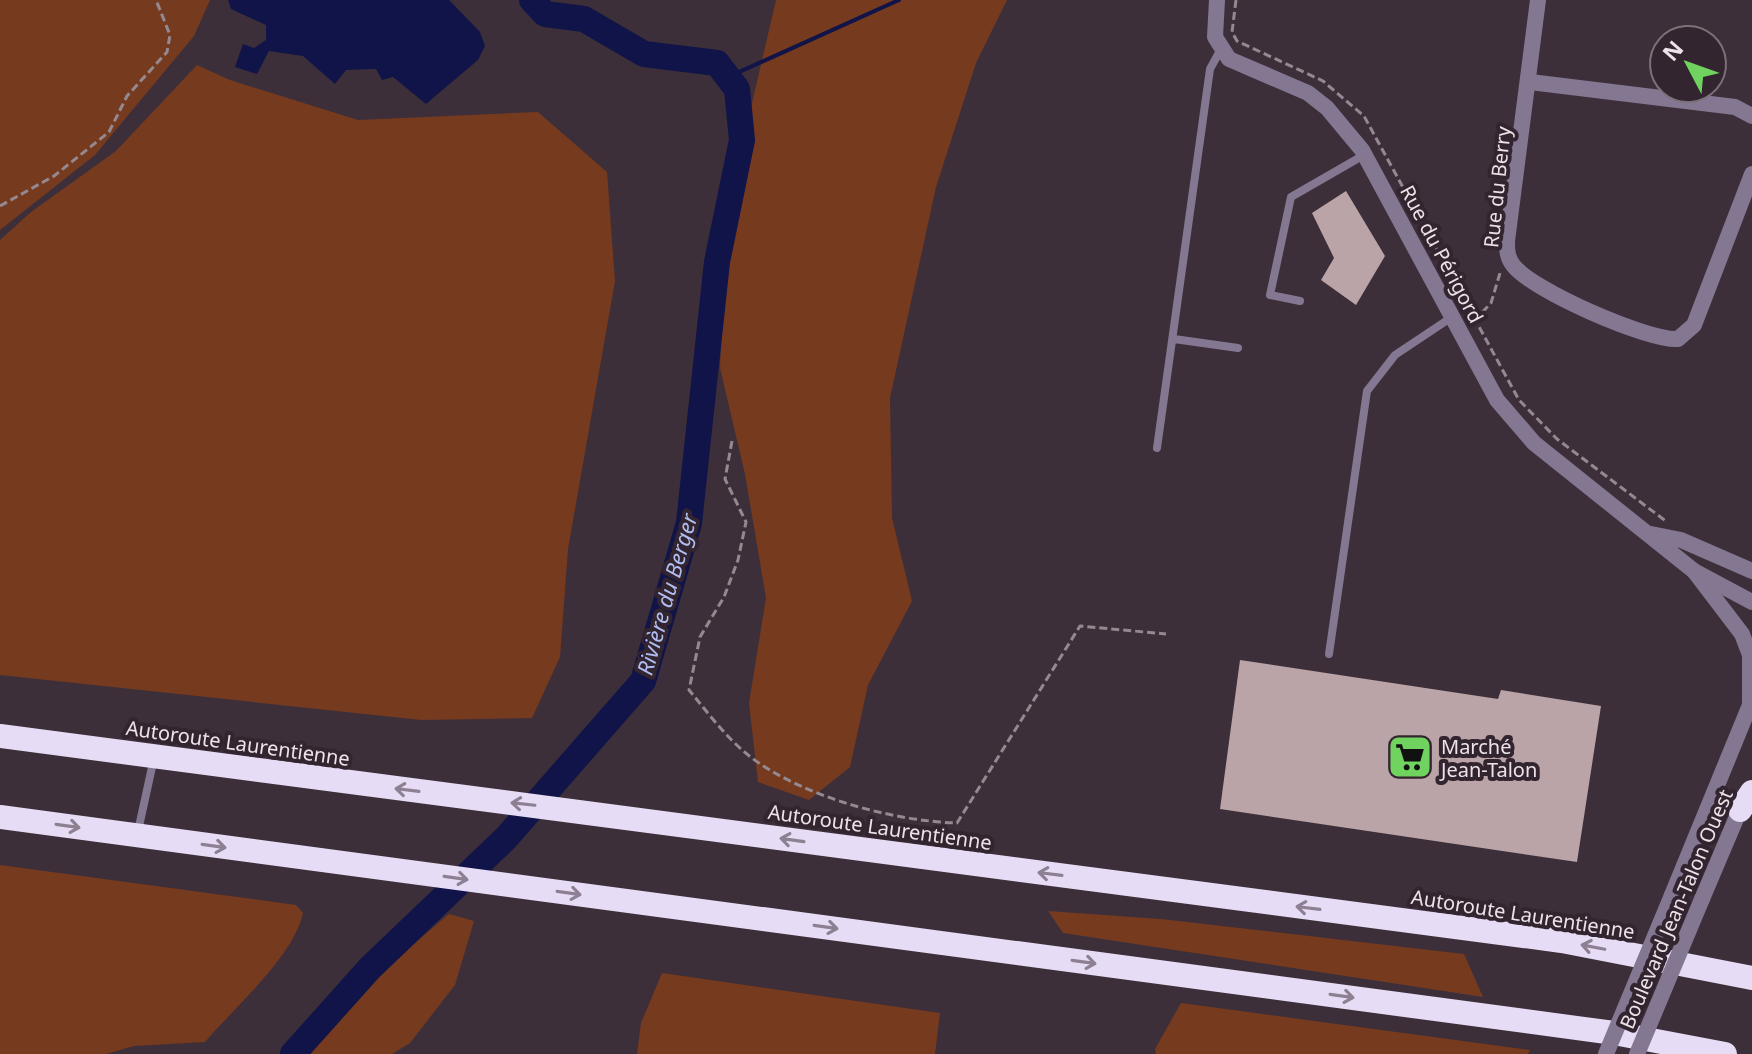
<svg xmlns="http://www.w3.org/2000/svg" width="1752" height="1054" font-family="'Noto Sans',sans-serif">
	<rect width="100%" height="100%" fill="#3d2f39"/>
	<path fill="#763a1f" d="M0 0H210L194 36 95 155 0 230Z
		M776 0H1007L976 63 936 187 890 398 892 518 912 601 868 685 850 767 809 800 758 782 749 703 766 598 745 474 720 368 726 215Z
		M197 65 230 80 358 120 538 112 607 172 615 281 568 549 560 657 532 718 421 720 0 675V240L31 212 116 151Z
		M0 865 296 905 303 913C294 956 234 1008 205 1042L134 1046 106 1054H0Z
		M1048 911 1161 919 1464 954 1483 997 1063 933Z
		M449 914 474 921 455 985 410 1043 392 1054H306L372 979Z
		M662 973 940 1013 935 1054H637L641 1023Z
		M1181 1003 1530 1050 1528 1054H1156L1155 1049Z"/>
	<path fill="#101448" d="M228 0H449L480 32 485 46 478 60 426 104 393 77 382 80 376 69 346 70 335 84 303 56 269 51 257 74 235 67 243 44 254 48 266 40V25L231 9Z"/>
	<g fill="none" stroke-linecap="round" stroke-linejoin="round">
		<path stroke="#101448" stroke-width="4" d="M728 77 899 0"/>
		<path stroke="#101448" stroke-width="26" d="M293 1054 370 968 506 838 643 681 689 523 717 262 742 140 737 89 717 63 644 54 584 19 545 14 532 0"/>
	</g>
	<path fill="#baa4a7" d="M1346 191 1385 256 1356 305 1321 280 1334 258 1312 213Z
		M1240 660 1498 699 1501 690 1601 706 1577 862 1220 809Z"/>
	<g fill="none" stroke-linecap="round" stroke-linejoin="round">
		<path stroke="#948991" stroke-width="3" stroke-dasharray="8 4" stroke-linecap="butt" d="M1236 0 1232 32 1237 41 1323 81 1364 116 1519 400 1557 439 1667 522
			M0 206 54 176 109 132 127 96 167 52 170 35 156 0
			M1474 321 1491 303 1500 273
			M732 441 725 479 746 522 738 560 724 597 700 637 689 690C708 713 728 740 752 758 804 797 893 821 957 823L1080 626 1166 634"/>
		<path stroke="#837792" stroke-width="8" d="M1300 301 1270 295 1291 197 1364 155
			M1174 339 1238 348
			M1157 448 1210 69 1221 49
			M1329 654 1367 391 1395 355 1452 317
			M138 831 154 758"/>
		<path stroke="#837792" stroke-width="16" d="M1217 0 1215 37 1229 59 1308 93 1327 108 1362 150 1497 400 1534 443 1694 571 1752 602
			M1538 0 1507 241C1507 250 1507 257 1513 265 1531 290 1648 341 1678 339L1694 325 1752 174
			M1530 82 1735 107 1752 116
			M1651 534 1681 540 1752 571"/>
		<path stroke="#837792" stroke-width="16" d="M1694 571 1742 634 1750 655V704
			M1672 895 1752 700
			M1702 899 1744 800"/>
		<path stroke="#e7dcf6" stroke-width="24" d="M0 736 1562 941 1752 978
			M1740 810 1752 792
			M0 817 1614 1033 1725 1054"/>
		<path stroke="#837792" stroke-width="16" d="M1606 1054 1672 895
			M1637 1054 1702 899"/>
	</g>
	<defs><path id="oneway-shaft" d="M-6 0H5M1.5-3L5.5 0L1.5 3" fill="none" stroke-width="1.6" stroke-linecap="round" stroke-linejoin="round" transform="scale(2)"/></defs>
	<g stroke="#8d8092">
		<use href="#oneway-shaft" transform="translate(407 790) rotate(-173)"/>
		<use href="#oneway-shaft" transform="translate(523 804) rotate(-174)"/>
		<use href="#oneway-shaft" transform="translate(68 826) rotate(8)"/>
		<use href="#oneway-shaft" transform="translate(792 840) rotate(-172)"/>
		<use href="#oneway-shaft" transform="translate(214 846) rotate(8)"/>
		<use href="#oneway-shaft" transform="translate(1050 874) rotate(-173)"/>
		<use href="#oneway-shaft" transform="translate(456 878) rotate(8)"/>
		<use href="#oneway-shaft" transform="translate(569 893) rotate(8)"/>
		<use href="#oneway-shaft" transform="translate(1308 908) rotate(-173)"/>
		<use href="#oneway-shaft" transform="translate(826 927) rotate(8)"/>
		<use href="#oneway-shaft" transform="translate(1593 947) rotate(-169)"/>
		<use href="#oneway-shaft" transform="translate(1084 962) rotate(8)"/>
		<use href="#oneway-shaft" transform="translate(1342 996) rotate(8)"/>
	</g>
	<defs>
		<g id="supermarket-square" transform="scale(2.3)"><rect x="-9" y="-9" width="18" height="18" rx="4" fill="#70d35f" stroke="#33252f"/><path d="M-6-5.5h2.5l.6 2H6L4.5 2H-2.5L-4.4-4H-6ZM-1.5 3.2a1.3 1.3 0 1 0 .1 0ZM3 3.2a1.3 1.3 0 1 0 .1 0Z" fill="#111"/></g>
	</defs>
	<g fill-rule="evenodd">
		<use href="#supermarket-square" x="1410" y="757"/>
	</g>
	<g text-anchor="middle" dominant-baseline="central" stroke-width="8" stroke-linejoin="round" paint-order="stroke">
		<g font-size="20" fill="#ece3e9" stroke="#33252f">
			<text transform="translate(1497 187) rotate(-84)">Rue du Berry</text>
			<text transform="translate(1442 254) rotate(62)">Rue du Périgord</text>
			<text transform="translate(238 743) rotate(8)">Autoroute Laurentienne</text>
			<text transform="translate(880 827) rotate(8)">Autoroute Laurentienne</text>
			<text transform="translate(1676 909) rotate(-67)">Boulevard Jean-Talon Ouest</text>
			<text transform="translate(1523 914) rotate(9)">Autoroute Laurentienne</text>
		</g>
		<g font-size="20" fill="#ece3e9" stroke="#33252f" text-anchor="start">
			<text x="1441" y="746">Marché<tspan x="1441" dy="23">Jean-Talon</tspan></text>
		</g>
		<g font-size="22" font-style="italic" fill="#afbdf0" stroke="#33252f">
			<text transform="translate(666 594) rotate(-74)">Rivière du Berger</text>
		</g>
	</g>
	<g transform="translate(1688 64) rotate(311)"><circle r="38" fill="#33252f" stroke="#7d7179" stroke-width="2"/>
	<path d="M0-6L14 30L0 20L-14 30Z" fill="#70d35f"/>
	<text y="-12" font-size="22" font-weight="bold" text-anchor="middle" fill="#ece3e9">N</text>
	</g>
</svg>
